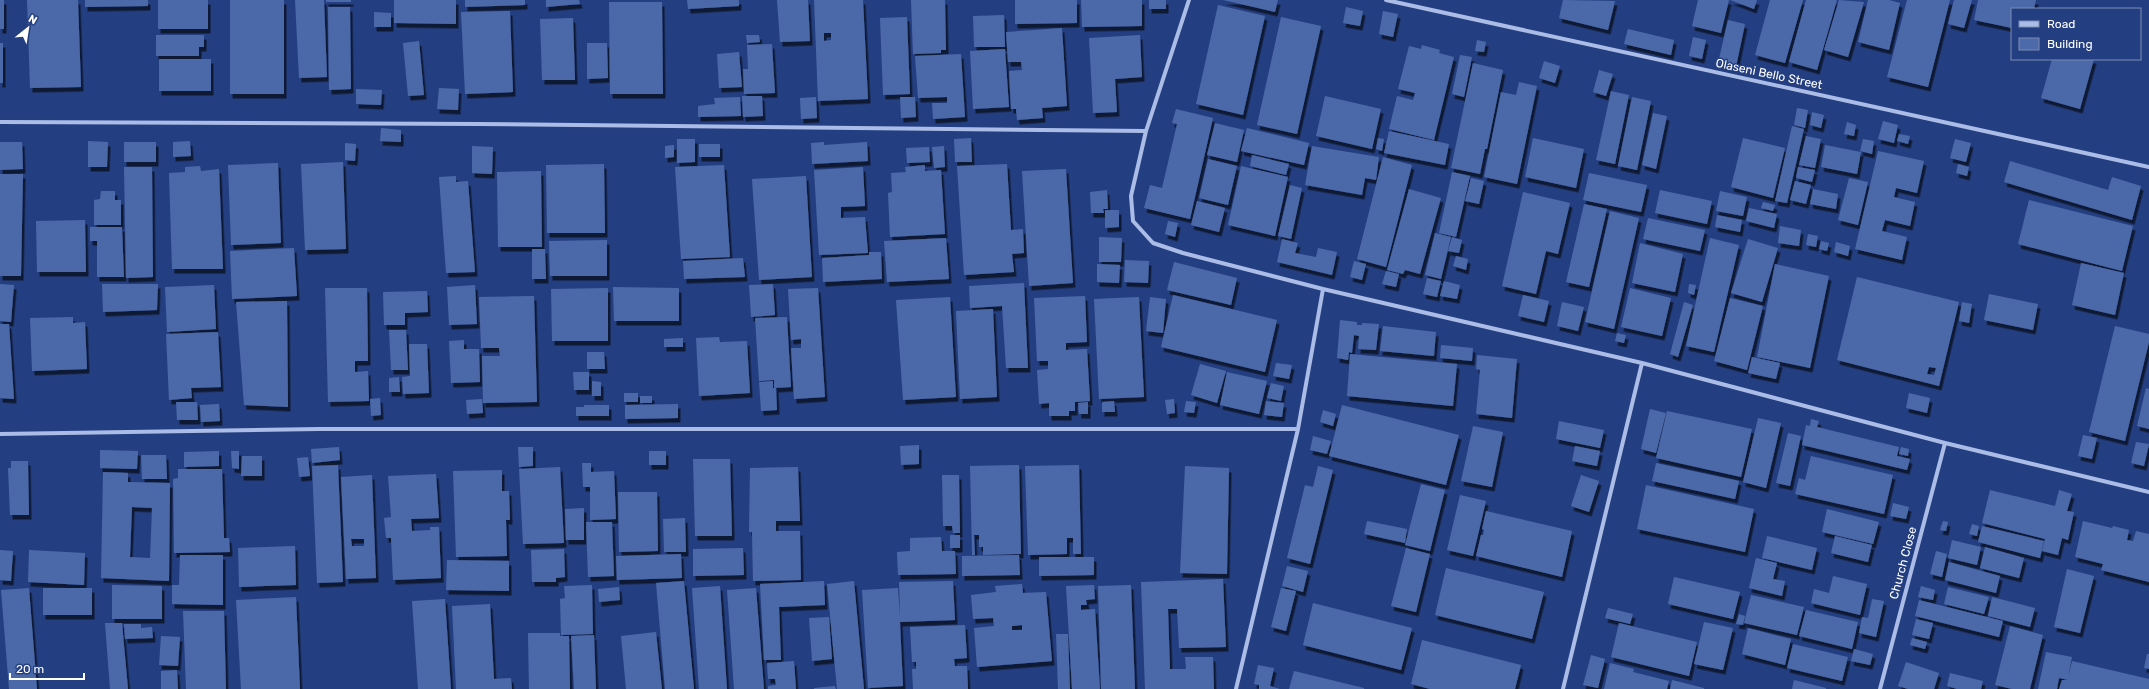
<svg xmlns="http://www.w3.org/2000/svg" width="2149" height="689" font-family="Rubik,sans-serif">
	<defs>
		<filter id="shadow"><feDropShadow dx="2.5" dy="4.5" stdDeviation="0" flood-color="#0009"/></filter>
	</defs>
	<rect width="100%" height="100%" fill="#243f81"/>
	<path fill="#4c69a9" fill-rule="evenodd" filter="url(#shadow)" d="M0 0H4V29H0Z
		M27 0H78L81 87 30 88Z
		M85 0H148V6L85 7Z
		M158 0H208V29H158Z
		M230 0H284V94H230Z
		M295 0H324L327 77 299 78Z
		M326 0H351V2H326Z
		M394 0H456V24L394 23Z
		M465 0H525V5L465 7Z
		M546 0H579L580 4 546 7Z
		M687 0H739V6L688 9Z
		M777 0H808L810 41 780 42Z
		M814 0H863L868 99 818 101ZM824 33H831V40L824 41Z
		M911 0H945L946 50H941V53L913 54Z
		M1015 0H1077V23L1015 24Z
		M1081 0H1142V26L1082 27Z
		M1149 0H1166V9H1149Z
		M1223 0H1278L1275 12Z
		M1563 0 1615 1 1608 30 1559 18Z
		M1698 0H1729L1721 33 1692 26Z
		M1730 0H1757L1754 9Z
		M1770 0H1803L1785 63 1755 55Z
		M1806 0H1837L1817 70 1789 62Z
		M1839 0 1864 2 1848 57 1824 50Z
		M1868 0H1889L1900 3 1889 50 1858 42Z
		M1907 0H1950L1928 87 1887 77Z
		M1954 0H1972L1964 28 1948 24Z
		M1978 0H2036L2034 9H2012V28L1974 20Z
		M609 2H662L663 94H610Z
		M1218 5 1265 16 1243 115 1196 104Z
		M328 7H350L351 89 329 90Z
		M1346 7 1363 11 1360 26 1343 23Z
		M510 11 513 92 465 94 461 12Z
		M1383 11 1398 14 1393 37 1379 34Z
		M374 12 391 13V27H374Z
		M1004 15 1005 47H974L973 16Z
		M907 17 910 94 883 95 880 18Z
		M1281 17 1321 26 1297 134 1257 125Z
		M573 18 575 80H542L540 19Z
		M1728 20 1745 24 1736 67 1718 63Z
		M1062 28 1067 106 1042 108 1043 118 1017 120 1016 109H1011L1009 71 1022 70 1021 62H1008L1006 32Z
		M1628 29 1674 40 1671 55 1624 44Z
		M156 35H204V47H199V56H156Z
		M746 35H759L760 42 747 43Z
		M1140 35 1142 77 1115 79 1117 112 1093 113 1089 38Z
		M1693 37 1706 40 1702 59 1689 56Z
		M1477 40 1486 42 1484 52 1475 51Z
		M419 41 424 95 408 96 403 43Z
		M0 43H3V83H0Z
		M587 43H607L608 78 587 79Z
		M772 44 775 93 744 94 743 69H748L747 45Z
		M1422 45 1440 50 1439 53 1454 57 1434 140 1389 129 1397 96 1413 100 1415 93 1398 89 1409 46 1421 49Z
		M1005 49 1009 107 973 109 970 51Z
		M739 52 742 87 719 88 717 54Z
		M961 54 965 117 933 119 932 103H947V97L918 98 915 56Z
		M1460 55 1472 57 1464 97 1452 94Z
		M159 59H211V91H159Z
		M2052 59H2094L2080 109 2041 98Z
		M1544 61 1560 66 1555 83 1539 78Z
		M1473 63 1503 70 1487 149H1485L1480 174 1451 168Z
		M1599 70 1613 74 1606 96 1593 92Z
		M1519 82 1537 86 1517 184 1484 177 1501 92 1516 95Z
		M439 88 459 89 458 110 437 109Z
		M356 89 382 90 381 105 356 104Z
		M1611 91 1629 95 1615 164 1596 160Z
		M742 96H762L763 116 743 117Z
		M1325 96 1381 109 1372 149 1316 136Z
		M740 97 741 116 698 117V106L715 104 714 98Z
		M816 97 817 118 801 119 800 98Z
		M900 97H915L916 117 901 118Z
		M1632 97 1651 101 1637 170 1618 166Z
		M1797 108 1808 110 1805 128 1794 125Z
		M1176 109 1213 118 1190 219 1144 208 1150 185 1162 188 1177 124 1172 123Z
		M1812 112 1824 115 1821 128 1810 125Z
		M1653 113 1667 116 1656 169 1642 165Z
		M1883 121 1898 125 1894 143 1878 139Z
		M1847 122 1856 125 1854 136 1844 134Z
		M1215 123 1244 130 1237 162 1207 155Z
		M1792 126 1804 129 1787 203 1775 201Z
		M381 128 401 130V142L380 141Z
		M1247 128 1309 143 1304 165 1241 151Z
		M1389 131 1449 144 1445 165 1384 153Z
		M1899 134 1910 136 1908 144 1897 141Z
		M1806 136 1821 139 1815 168 1799 165Z
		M971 138 972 162H955L954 139Z
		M1378 138 1384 139 1382 151 1376 149Z
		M1533 138 1584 149 1576 188 1525 177Z
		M1743 138 1785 148 1773 198 1731 187Z
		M677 139H695V162L677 163Z
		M1863 139 1874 141 1872 154 1860 151Z
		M1955 139 1971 143 1966 162 1950 158Z
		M88 141 108 142 107 167H88Z
		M190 141 191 156 173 157V142Z
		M0 142H22L23 169 0 170Z
		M124 142H156V162H124Z
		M824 142V145L867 142 868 161 812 164 811 143Z
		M345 143 356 144 355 161 345 160Z
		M699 144H720V157H699Z
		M674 145V157L665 158V146Z
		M1825 145 1861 152 1857 174 1821 167Z
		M472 146 493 147 492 174 472 173Z
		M944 146 945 167 934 168 932 147Z
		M1312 146 1379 157 1376 180 1365 178 1362 195 1305 185Z
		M929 147 930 162 907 163 906 148Z
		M1878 151 1924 161 1917 193 1896 188 1894 197 1915 202 1910 226 1885 220 1882 231 1907 237 1902 260 1855 249Z
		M1252 155 1289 164 1286 175 1250 166Z
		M1383 157 1412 165 1386 267 1357 259Z
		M1208 159 1237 166 1228 205 1199 198Z
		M2010 161 2108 190 2112 177 2141 186 2132 220 2004 182Z
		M343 162 346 249 305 250 301 164Z
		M278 163 281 243 231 245 228 165Z
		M604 164 605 233H547L546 165Z
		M1007 164 1011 230 1023 229 1024 253 1012 254 1014 272 964 275 957 166Z
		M1958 164 1969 167 1967 176 1956 173Z
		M724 165 730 257 681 259 675 167Z
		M925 165V171L941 170 945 234 890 237 888 193 892 192 891 173 906 172 905 167Z
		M200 166 201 171 219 169 223 269H172L169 173 185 172V167Z
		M1241 166 1288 177 1275 236 1228 225Z
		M124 167H152L153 277 126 278Z
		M863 167 865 206 841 207V218L865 217 868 253 819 255 814 170Z
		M1798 167 1815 170 1812 182 1796 178Z
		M1066 169 1073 283 1029 286 1022 171Z
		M541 171 542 247H498L497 172Z
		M1452 172 1470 176 1456 237 1439 233Z
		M1589 173 1647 185 1641 212 1583 200Z
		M0 174H23L21 276H0Z
		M456 176V182L468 181 475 272 446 273 439 177Z
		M806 176 812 277 759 280 752 179Z
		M1471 178 1484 181 1479 204 1465 201Z
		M1849 178 1868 182 1858 225 1838 220Z
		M1795 181 1811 185 1806 204 1790 200Z
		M1290 185 1302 188 1291 239 1278 236Z
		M1409 189 1441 198 1420 274 1405 270 1403 274 1387 270Z
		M1813 189 1838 194 1836 209 1810 204Z
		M1107 190 1108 209H1103L1104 213H1091L1090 192Z
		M1660 190 1712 201 1707 224 1655 213Z
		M101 191H115V200H121V225H94V200L100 199Z
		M1720 191 1747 197 1743 216 1716 211Z
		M1523 192 1570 203 1558 254 1546 251 1536 294 1502 286Z
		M2029 200 2133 226 2122 271 2018 244Z
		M1197 201 1225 208 1219 232 1191 225Z
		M1763 202 1775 205 1773 211 1761 208Z
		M1584 204 1607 209 1589 287 1566 282Z
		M1749 208 1777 214 1774 228 1746 221Z
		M1105 210H1119V227L1105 228Z
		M1610 211 1639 218 1614 329 1585 322Z
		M1717 215 1742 220 1740 232 1715 227Z
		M1648 218 1705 230 1700 251 1643 239Z
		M85 220 86 272H37L36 221Z
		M1168 221 1178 223 1175 237 1165 234Z
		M1780 226 1801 230 1799 246 1778 243Z
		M90 227H122L124 277H97V241H90Z
		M1435 233 1451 237 1441 279 1425 275Z
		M1808 234 1818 236 1816 247 1806 245Z
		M1099 237 1122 238 1121 262H1099Z
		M1452 237 1462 240 1459 253 1448 251Z
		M946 238 949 279 887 282 884 241Z
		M1710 238 1739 245 1714 352 1686 346Z
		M1282 239 1298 243 1295 253 1316 257 1318 248 1337 252 1332 275 1277 262Z
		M1748 239 1778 248 1762 302 1731 293Z
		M607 240V276H550L549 241Z
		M1821 241 1829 243 1827 251 1819 249Z
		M1836 242 1850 246 1848 256 1834 252Z
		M1640 243 1683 254 1675 292 1632 283Z
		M294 248 297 296 232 299 230 251Z
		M532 249H545L546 279H532Z
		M869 252H881L882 279 823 282 822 258 869 255Z
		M1456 256 1468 259 1466 270 1453 266Z
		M743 258 745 277 684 279 683 261Z
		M1125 260 1149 261 1148 283 1124 282Z
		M1354 261 1366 264 1362 280 1350 277Z
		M1174 262 1237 278 1231 305 1167 290Z
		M2081 263 2124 273 2115 315 2072 305Z
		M1097 264 1120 265 1119 283 1097 282Z
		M1775 264 1829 276 1810 368 1757 357Z
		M1386 271 1399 274 1396 287 1382 284Z
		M1857 277 1959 302 1939 386 1837 360ZM1929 367 1936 368 1934 375 1927 374Z
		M1427 278 1441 281 1437 297 1423 294Z
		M1444 281 1460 285 1457 299 1440 296Z
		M1024 283 1028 368H1006L1002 306 970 308 969 286Z
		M0 284 14 285 11 322 0 321Z
		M102 284H158L157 310 103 312Z
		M773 284 775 315 751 317 749 285Z
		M1689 284 1696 285 1694 295 1688 293Z
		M214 285 216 329 167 332 165 287Z
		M475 285 477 324 449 325 447 287Z
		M613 287 679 288V321H614Z
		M325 288H367L368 361H355V372L368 371 369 401 328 402Z
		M608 288V341H552L551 289Z
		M818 288 825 397 794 399 791 348H801V339L791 340 788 289Z
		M1630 288 1671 298 1662 336 1621 327Z
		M427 291 428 312 405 313V325H384L383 292Z
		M1989 294 2038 304 2033 330 1984 320Z
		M1173 295 1277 320 1265 372 1161 347Z
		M1523 295 1549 301 1544 322 1518 316Z
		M534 296 537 402 483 403 482 356H500L499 348H481L479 297Z
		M1085 296 1087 342 1066 343V350L1087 349 1090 401 1075 402V411H1069V416H1049V403L1039 404 1037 370 1048 369V361H1037L1034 298Z
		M950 297 956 397 903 400 896 300Z
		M1139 297 1144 397 1099 399 1094 299Z
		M1150 297 1166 299 1163 333 1146 331Z
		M1730 298 1763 306 1747 370 1714 361Z
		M287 301 288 407 244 405 236 302Z
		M1562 302 1584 307 1578 331 1557 326Z
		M1684 302 1693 305 1678 357 1670 354Z
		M1962 302 1972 304 1969 323 1959 321Z
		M993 309 997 397 960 399 956 311Z
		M73 317V323L85 322 87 369 32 371 30 318Z
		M787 317 791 387 774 388V380L759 381 755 318Z
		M1340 320 1357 322V325H1362V323L1379 324 1376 350 1358 349 1359 336 1354 335 1352 353 1349 352 1348 360 1337 358Z
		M0 324H9L14 399 0 398Z
		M1383 326 1436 332 1434 356 1380 351Z
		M2115 326 2149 334V342L2125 441 2089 432Z
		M389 330H406L408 370H391Z
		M218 332 221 387 191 388 192 398 169 400 166 334Z
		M1617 333 1626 335 1624 343 1615 341Z
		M719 337 720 342 747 341 750 393 699 396 696 338Z
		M683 338V347H664V339Z
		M464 340V349H479L480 382 451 383 449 341Z
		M409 344H427L429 393 403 394 402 377 410 376Z
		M1441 345 1473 348 1472 361 1440 358Z
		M587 352H604L605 369H587Z
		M1350 354 1457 364 1453 406 1347 396Z
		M1477 355 1517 359 1512 418 1476 414 1480 370 1476 369Z
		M1752 357 1780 363 1776 379 1748 373Z
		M1276 363 1292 365 1289 379 1273 376Z
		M1200 364 1226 371 1217 403 1191 395Z
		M573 372H589V390H574Z
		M1227 372 1267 381 1259 414 1220 405Z
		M399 377 400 392H389V378Z
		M592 381 601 382V396H592Z
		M773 381V388H776L777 410 761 411 759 382Z
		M1271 383 1284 386 1281 401 1267 398Z
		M2146 388 2149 389V429L2137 426Z
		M624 393H638V402H624Z
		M1909 393 1930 398 1927 413 1906 408Z
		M640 396H652V403H640Z
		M380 398 381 415 371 416 370 399Z
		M482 399 483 413 467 414 466 400Z
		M1174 399 1175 413 1167 414 1165 400Z
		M1114 401 1115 412H1102V402Z
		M1186 401 1196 402 1194 413 1184 412Z
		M1266 401 1284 403 1282 417 1264 415Z
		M176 402H197L198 420H177Z
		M1088 402V414H1079L1078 403Z
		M219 404 220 421 201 422 200 405Z
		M678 404V418L625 419V405Z
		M584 405H609V416H576V407H584Z
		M1342 405 1459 435 1446 485 1329 456Z
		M1650 409 1666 413 1656 453 1641 449Z
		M1323 410 1336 414 1333 426 1320 422Z
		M1667 411 1752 429 1741 477 1656 458Z
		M1758 418 1781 423 1766 488 1743 482Z
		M1811 419 1819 421 1817 427 1899 447 1897 456 1910 459 1907 470 1802 445 1806 425 1810 426Z
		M1559 421 1604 430 1600 448 1556 439Z
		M1473 426 1503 432 1492 487 1461 481Z
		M1788 433 1801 436 1790 486 1776 483Z
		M2083 435 2097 438 2092 459 2078 456Z
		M1313 436 1331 441 1327 454 1310 450Z
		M2136 442 2149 444 2144 466 2131 463Z
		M919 445V464L901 465 900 446Z
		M1575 446 1600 451 1597 466 1572 461Z
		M339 447 340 460 312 463 311 449Z
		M518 447H533V466L519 467Z
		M1901 447 1909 449 1908 456 1899 454Z
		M100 450 138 451 137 469 100 468Z
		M219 451V466L184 467V452Z
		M231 451H239V469L232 468Z
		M649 451H666V465H649Z
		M141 455H166L167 479H142Z
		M242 456H262V476H241Z
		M1811 456 1893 475 1884 514 1795 494 1799 478 1805 480Z
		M308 457 310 476 299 477 297 458Z
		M693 459H730L732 536H695Z
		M11 461H28L29 515H10L8 468H11Z
		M582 463H591V472L614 471 616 519 590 520V487H583Z
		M1656 463 1739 481 1735 499 1652 481Z
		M338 465 343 582 317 583 312 466Z
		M1019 465 1021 554 983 555V547H979V535H974L975 555H972L970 466Z
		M1079 465 1081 554H1073V538H1067V554L1028 555 1025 466Z
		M1185 466 1229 468 1227 574 1180 573Z
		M1318 466 1333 470 1310 564 1287 558 1305 485 1313 487Z
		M560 467 564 543 523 544 519 469Z
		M798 467 800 521H776V531H800L801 580 753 581 752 532H749L750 468Z
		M178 469H222L224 538H229L230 552 174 553 173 479 178 478Z
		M502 470V491H509L510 520H506L507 556 456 557 453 471Z
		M103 472 128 473V482L170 483 169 581 101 578ZM132 507 152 508 150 558 130 557Z
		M436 474 439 518 411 519 412 531 430 530V527H439L441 578 393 580 391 538H386L384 518 391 517 388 476Z
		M372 475 376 578 346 579 341 477ZM351 539H364V546H352Z
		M942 475H959L960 533H953L952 526H943Z
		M1581 475 1599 481 1589 512 1571 506Z
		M1421 484 1445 490 1430 551 1405 545Z
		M1646 485 1754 509 1745 552 1637 529Z
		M1990 490 2055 506 2059 490 2072 494 2067 511 2074 512 2068 540 2062 538 2058 555 2042 551 2045 539 1982 523Z
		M618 492H657L658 551 619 552Z
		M1460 495 1486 501 1473 556 1447 550Z
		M1893 503 1909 507 1906 519 1890 516Z
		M584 508V540H566L565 509Z
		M1827 509 1879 522 1873 544 1822 532Z
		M1486 511 1572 531 1562 577 1476 556 1481 535H1483L1484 530 1482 529Z
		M685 518 686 552H664L663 519Z
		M1367 521 1407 529 1405 543 1364 534Z
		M1943 521 1948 522 1946 531 1940 530Z
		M2083 521 2112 528 2113 526 2129 530 2127 540 2133 541 2136 531 2149 534V582L2101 570 2103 564 2075 557Z
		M586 522H612L614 576 588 577Z
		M1972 524 1979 526 1977 536 1969 534Z
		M1982 526 2044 541 2040 558 1978 542Z
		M950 535H960V548H950Z
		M1767 536 1817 548 1812 570 1762 558Z
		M1835 536 1872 545 1868 562 1831 553Z
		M941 537 942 551H955L956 574 898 575 897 552 910 551V538Z
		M1952 540 1981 547 1977 565 1948 558Z
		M295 546 296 585 239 587 238 548Z
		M1985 547 2024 558 2019 578 1980 568Z
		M743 548 744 575 693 576V549Z
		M1406 548 1430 554 1416 612 1391 606Z
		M564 549 565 577 556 578V582H532L531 550Z
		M0 550 13 551 11 581 0 580Z
		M29 550 85 553 84 585 28 582Z
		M1936 551 1947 554 1942 577 1930 574Z
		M681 554 682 578 617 580 616 556Z
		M180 555H223V605L172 604V585H179Z
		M1019 555 1020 575 962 576V556Z
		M1039 557H1094V575L1039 576Z
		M1756 558 1777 563 1773 579 1785 581 1782 596 1749 588Z
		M447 560 509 561V591L446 590Z
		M1949 562 2000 576 1996 593 1945 580Z
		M1287 566 1308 571 1303 592 1282 586Z
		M1446 568 1544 592 1532 639 1435 615Z
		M2067 569 2094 576 2080 633 2054 627Z
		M1833 576 1867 584 1860 615 1811 603 1814 589 1829 593Z
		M1674 577 1740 592 1733 619 1668 604Z
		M1223 579 1226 647 1179 648 1177 609H1168L1170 669H1186L1185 657H1213L1214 689H1145L1141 582Z
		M684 581 694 689H665L656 583Z
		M824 581 825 605 779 607 781 660H764L760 584Z
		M854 581 864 689H837L827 584Z
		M953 581 955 620 900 622 903 686 868 688 862 590 898 588 900 617 899 582Z
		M1022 584 1023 593 1046 592 1052 661 977 667 974 628 994 626 993 618 973 619 971 595 996 592 995 586ZM1022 625V630H1012V626Z
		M112 585 162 586V619H112Z
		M592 585 593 634 561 635 560 599 565 598 564 586Z
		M1094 585 1095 599 1086 600 1087 605H1081V610L1095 609 1100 689H1072L1066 586Z
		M1131 585 1135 689H1101L1098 586Z
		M720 586 727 689H699L692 588Z
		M1921 586 1935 590 1933 600 1918 597Z
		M619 587 620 600 599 602 598 589Z
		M1948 587 1989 597 1984 614 1944 604Z
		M29 588 37 689H9L1 590Z
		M43 588H92V615H43Z
		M756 588 764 689H734L727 590Z
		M1281 588 1296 591 1286 631 1271 627Z
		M1751 595 1804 607 1797 635 1744 623Z
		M296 597 300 689H241L236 600Z
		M1992 597 2035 608 2030 627 1988 616Z
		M445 599 451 689H418L412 601Z
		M1872 599 1884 601 1876 637 1859 633 1862 617 1868 618Z
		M1919 600 2003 621 1999 637 1915 616Z
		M1313 603 1412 628 1401 670 1303 645Z
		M490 604 494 679 511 678 512 689H456L452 606Z
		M1608 608 1633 614 1630 624 1605 618Z
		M1806 610 1858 622 1852 649 1799 636Z
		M183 611H224L226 689H186Z
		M1739 614 1745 616 1743 625 1736 624Z
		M829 617 832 659 812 661 809 618Z
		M1916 619 1933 623 1929 639 1912 635Z
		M1704 622 1733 628 1723 670 1694 664Z
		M105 623H122L128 689H110Z
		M1619 623 1697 642 1689 676 1611 657Z
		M124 624H141V628L152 627 153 638 125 639Z
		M965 625 967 658 954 659 955 666H967L968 689H913L912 669H916V662H912L910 627Z
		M2010 626 2043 635 2030 689H2012L1995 685Z
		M1748 628 1791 639 1785 665 1742 654Z
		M656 632 662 689H626L621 636Z
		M528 633H560V636H569L570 689H529Z
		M1056 634H1068L1070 689H1058Z
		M594 635 596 689H574L571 636Z
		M161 636 180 637 178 666 159 665Z
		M1912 638 1927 642 1925 649 1910 645Z
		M1422 640 1521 665 1515 689H1430L1411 684Z
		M1793 644 1848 657 1842 681 1787 668Z
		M1854 649 1873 654 1870 665 1851 661Z
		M2046 652 2072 657 2068 677 2072 661 2149 679V689H2059L2062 680H2068L2059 678 2057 689H2038Z
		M2147 654H2149V669L2144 668Z
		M1591 655 1605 659 1598 688 1583 685Z
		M794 661 796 689H768V686L776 685 775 679H768L767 663Z
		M1906 662 1939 673 1934 689H1908L1898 686Z
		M1610 663 1634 669 1633 672 1669 681 1667 689H1604Z
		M1258 665 1274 668 1270 686 1280 689H1259V685L1254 684Z
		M177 670 178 689H161V671Z
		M1294 671 1364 688V689H1289Z
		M1950 673 1983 681 1981 689H1957L1947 686Z
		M1672 680 1704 688V689H1670Z
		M1794 680 1826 688V689H1792Z
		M835 686 836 689H814V688Z"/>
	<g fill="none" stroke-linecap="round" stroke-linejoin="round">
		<path stroke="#abbde7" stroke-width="4" d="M1189 0 1146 131 1131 196 1133 221 1153 243 1183 253 1323 289 1642 363 1945 443 2149 492
			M1386 0 2149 167
			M0 122 477 124 1146 131
			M0 434 319 429H1298
			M1236 689 1298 429 1323 289
			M1563 689 1642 363
			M1880 689 1945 443"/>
	</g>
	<g text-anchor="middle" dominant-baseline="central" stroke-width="3" stroke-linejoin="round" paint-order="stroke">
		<g font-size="12" fill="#fff" stroke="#243f81">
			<text transform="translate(1769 74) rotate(12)">Olaseni Bello Street</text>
			<text transform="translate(1903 563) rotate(-75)">Church Close</text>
		</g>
	</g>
	<rect x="2011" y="8" width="130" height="52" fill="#243f81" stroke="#7c8cb3"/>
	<rect x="2019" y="21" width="20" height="6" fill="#abbde7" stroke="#7c8cb3"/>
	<text x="2047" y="28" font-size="12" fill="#ffffff">Road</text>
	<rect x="2019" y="38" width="20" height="12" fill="#4c69a9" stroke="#7c8cb3"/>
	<text x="2047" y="48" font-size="12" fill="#ffffff">Building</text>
	<g transform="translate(28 28) rotate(30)" stroke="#243f81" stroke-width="3" paint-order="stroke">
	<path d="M0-3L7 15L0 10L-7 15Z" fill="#ffffff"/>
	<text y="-6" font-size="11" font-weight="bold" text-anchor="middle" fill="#ffffff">N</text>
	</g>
	<path d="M10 673v6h74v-6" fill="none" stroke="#ffffff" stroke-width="2"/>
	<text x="16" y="673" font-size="12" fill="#ffffff" stroke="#243f81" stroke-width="3" paint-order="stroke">20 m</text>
</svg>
